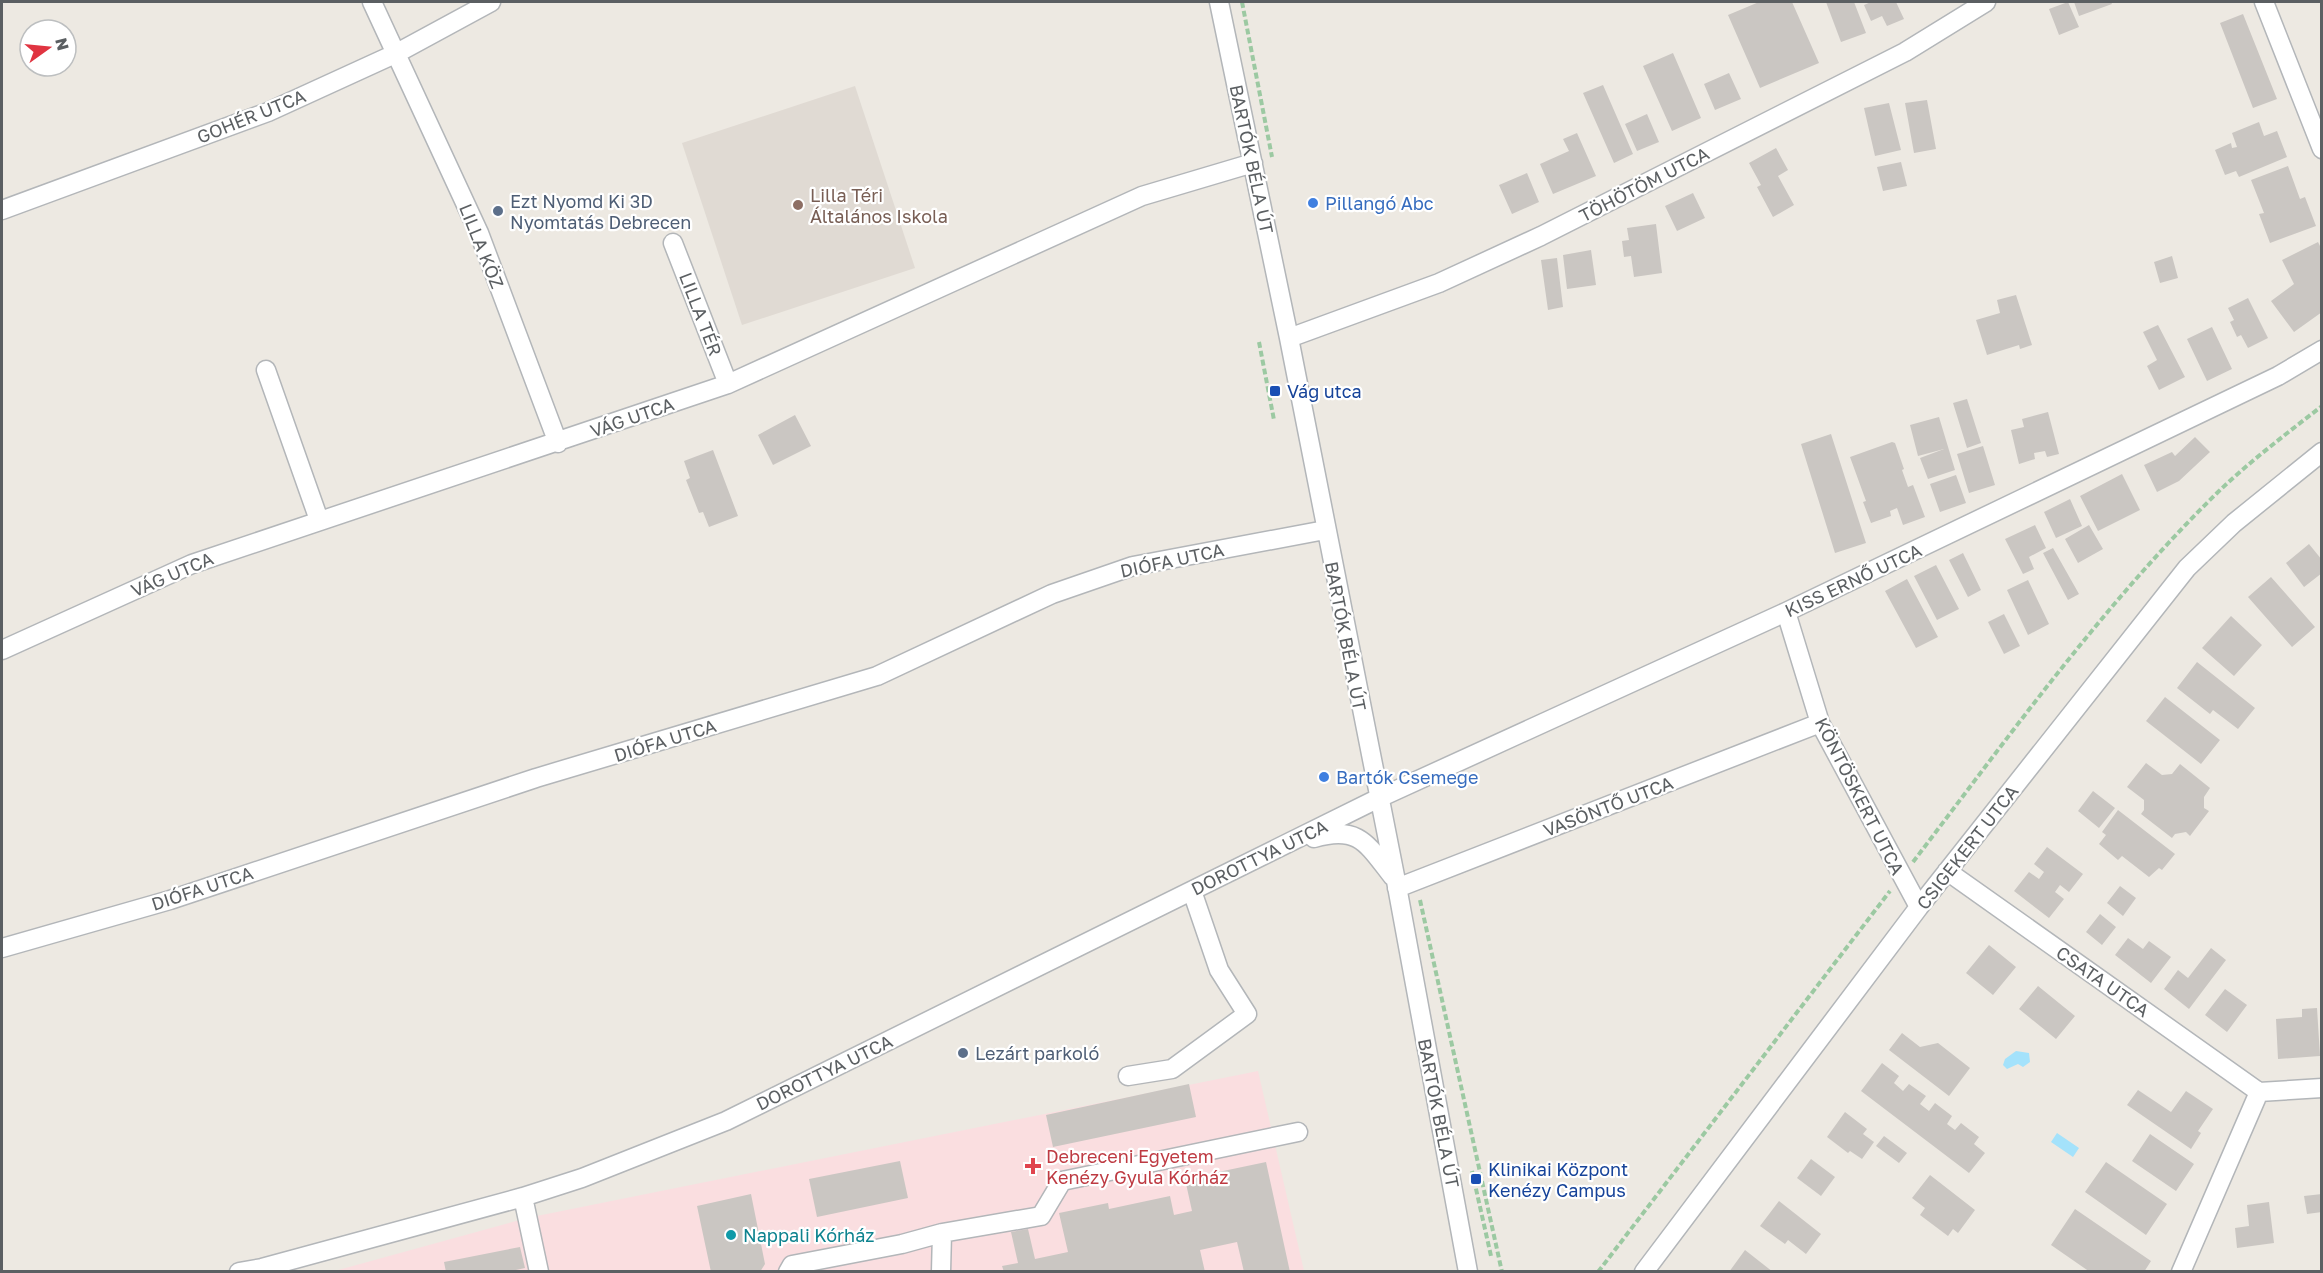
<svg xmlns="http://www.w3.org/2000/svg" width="2323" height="1273" font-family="'Golos Text',sans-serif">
	<rect width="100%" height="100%" fill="#ede9e2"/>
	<path fill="#e0dad3" d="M855 86 915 268 742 325 682 143Z"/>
	<path fill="#fadee0" d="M1258 1071 1304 1271 331 1272 527 1218Z"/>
	<path fill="#a4e2fb" d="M2016 1051 2029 1053 2030 1062 2023 1067 2018 1064 2007 1069 2003 1065 2005 1059Z
		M2057 1133 2079 1148 2073 1157 2051 1142Z"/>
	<path fill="#cac6c2" d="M1759 2H1792L1819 63 1760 88 1728 15Z
		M1826 2H1854L1866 33 1841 42Z
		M1871 2H1896L1904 19 1887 26 1882 16 1871 21 1864 5Z
		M2068 2 2079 27 2059 35 2049 9Z
		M2074 2H2111L2112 4 2079 16Z
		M2243 14 2277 99 2253 108 2220 23Z
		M1673 53 1701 118 1672 131 1643 66Z
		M1729 73 1741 99 1715 110 1704 84Z
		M1603 85 1633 154 1614 163 1583 93Z
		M1927 100 1936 149 1914 153 1905 103Z
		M1889 103 1901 150 1875 156 1864 108Z
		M1647 114 1659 142 1637 151 1625 124Z
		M2259 122 2264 136 2277 131 2287 157 2239 177 2236 171 2225 175 2215 150 2231 143 2232 148 2237 147 2232 133Z
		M1577 133 1596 176 1553 194 1540 164 1569 151 1563 139Z
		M1776 148 1788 170 1778 176 1794 205 1773 217 1757 187 1761 185 1749 163Z
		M1901 162 1907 186 1883 191 1877 167Z
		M2288 166 2300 199 2305 197 2316 226 2270 243 2259 214 2264 213 2251 180Z
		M1527 173 1539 202 1512 214 1499 185Z
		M1693 193 1705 218 1677 231 1665 206Z
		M1656 224 1662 273 1634 277 1631 256 1624 257 1622 241 1629 240 1627 228Z
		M2318 242 2322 250V312L2294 332 2271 301 2294 284 2282 260Z
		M1591 250 1596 285 1567 289 1563 255Z
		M2172 256 2178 278 2160 283 2154 262Z
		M1557 258 1563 307 1548 310 1541 260Z
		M2016 295 2032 345 2020 349 2019 345 1987 355 1976 320 2000 313 1997 300Z
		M2248 298 2268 338 2248 348 2241 335 2237 337 2230 322 2234 320 2228 308Z
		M2158 325 2185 377 2159 390 2147 366 2157 360 2143 332Z
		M2212 327 2232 369 2207 381 2187 339Z
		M1967 399 1981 443 1967 448 1953 403Z
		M2048 412 2059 454 2047 457 2045 451 2034 453 2035 459 2019 464 2011 430 2024 427 2022 419Z
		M795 415 811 446 773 465 758 435Z
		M1939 417 1955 470 1928 479 1920 458 1944 449 1918 456 1910 425Z
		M1831 434 1866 543 1835 553 1801 444Z
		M2195 437 2210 452 2179 481 2157 492 2144 465 2172 452 2175 456Z
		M1892 442 1895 443 1904 469 1902 470 1908 487 1913 485 1925 517 1903 525 1897 508 1890 511 1891 516 1871 523 1863 502 1866 501 1850 457Z
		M1983 446 1995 485 1969 493 1957 454Z
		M713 450 738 516 709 527 703 512 699 513 686 480 690 478 684 461Z
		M2122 474 2140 510 2098 531 2080 496Z
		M1956 475 1966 503 1940 512 1930 484Z
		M2070 499 2082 526 2056 538 2044 512Z
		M2035 525 2046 548 2029 557 2034 569 2023 574 2005 539Z
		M2089 525 2103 549 2078 563 2065 539Z
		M2309 544 2322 560V573L2304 587 2286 563Z
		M2053 548 2079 594 2068 600 2043 553Z
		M1963 553 1981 590 1968 597 1949 560Z
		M1936 565 1959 609 1937 620 1914 576Z
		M2271 577 2315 627 2292 647 2248 597Z
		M1907 579 1938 637 1916 648 1885 591Z
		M2028 580 2049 624 2028 635 2007 590Z
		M2004 614 2020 646 2004 654 1988 622Z
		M2231 616 2262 645 2234 676 2202 648Z
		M2197 662 2255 708 2238 729 2213 710 2210 714 2177 688Z
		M2165 697 2220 740 2201 764 2146 721Z
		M2146 763 2162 775 2172 774 2180 764 2210 788 2204 797V808L2209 811 2190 836 2186 832 2175 834 2172 838 2141 814 2144 810V800L2127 787Z
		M2093 791 2115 808 2099 828 2078 811Z
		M2118 810 2175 854 2162 870 2159 868 2149 877 2122 856 2118 860 2099 844 2106 835 2102 832Z
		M2047 847 2083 874 2069 892 2060 885 2055 892 2064 899 2049 918 2014 891 2029 872 2039 879 2044 872 2034 864Z
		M2120 886 2136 898 2123 916 2107 903Z
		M2100 914 2116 927 2102 945 2086 932Z
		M2128 938 2143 949 2149 941 2171 957 2151 983 2115 955Z
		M1989 945 2016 967 1993 995 1966 973Z
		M2211 948 2226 960 2189 1009 2164 989 2178 970 2188 978Z
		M2038 986 2075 1016 2056 1039 2019 1009Z
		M2225 989 2247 1005 2227 1032 2205 1015Z
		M2317 1008 2320 1056 2278 1059 2276 1019 2302 1017V1009Z
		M1902 1033 1920 1047 1938 1043 1970 1068 1949 1096 1889 1050Z
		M1882 1063 1899 1076 1894 1083 1903 1091 1909 1084 1926 1096 1920 1104 1929 1111 1935 1103 1952 1116 1947 1124 1955 1130 1961 1123 1979 1137 1974 1144 1985 1153 1969 1173 1861 1091Z
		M1189 1084 1196 1117 1053 1147 1046 1115Z
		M2138 1090 2171 1112 2186 1091 2213 1109 2198 1131 2201 1133 2191 1149 2127 1105Z
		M1845 1112 1867 1129 1863 1134 1874 1142 1862 1159 1850 1151 1848 1153 1827 1137Z
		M2150 1134 2194 1164 2176 1191 2132 1161Z
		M1884 1136 1907 1153 1899 1163 1876 1146Z
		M1811 1159 1835 1177 1821 1196 1797 1178Z
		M900 1161 908 1198 817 1217 809 1179Z
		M1266 1162 1290 1272H1244L1237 1242 1200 1250 1205 1272H1004L1002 1266 1018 1263 1011 1232 1028 1229 1035 1259 1068 1252 1059 1213 1108 1203 1109 1209 1170 1196 1174 1215 1192 1211 1185 1179Z
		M2106 1162 2167 1204 2146 1235 2085 1192Z
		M1930 1175 1975 1210 1958 1233 1953 1229 1948 1236 1920 1215 1925 1208 1912 1198Z
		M751 1194 765 1264 760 1272H711L697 1206Z
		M2322 1194V1212L2307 1214 2304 1196Z
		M1779 1201 1821 1234 1806 1254 1788 1240 1785 1244 1760 1226Z
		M2269 1202 2274 1243 2237 1248 2235 1228 2249 1226 2247 1205Z
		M2075 1209 2151 1261 2144 1272H2090L2051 1245Z
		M520 1247 525 1268 507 1272H446L444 1262Z
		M1745 1250 1773 1272H1729Z"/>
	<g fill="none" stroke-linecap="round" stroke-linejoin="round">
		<g stroke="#b3b6b9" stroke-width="21">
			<path id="minor" d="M372 2 479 233 558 443
				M1219 2 1289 338 1396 881 1468 1272
				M2264 2 2322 149
				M2 210 268 112 397 53 491 2
				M673 243 728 384
				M1289 338 1439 283 1541 236 1905 52 1986 2
				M266 370 319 520
				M1786 612 1820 723 1919 907
				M2 650 192 564 728 384 1142 196 1253 163
				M1314 838C1359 825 1367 844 1393 877
				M1947 871 2259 1092
				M1397 888 1820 723
				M2 948 170 900 536 778 877 676 1052 594 1133 566 1325 530
				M1128 1076 1172 1069 1247 1014 1219 970 1192 891
				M523 1197 539 1272
				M239 1272 262 1268 523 1197 582 1178 726 1121 1379 798 1786 612 2278 376 2322 350
				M788 1272 792 1265 902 1244 942 1233 1041 1216 1062 1181 1298 1132
				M941 1272 942 1233
				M1644 1272 1919 907 2187 568 2234 523 2322 452
				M2181 1272 2259 1092 2322 1088"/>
		</g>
		<path stroke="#9cc9a2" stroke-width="4" stroke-dasharray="6 3" stroke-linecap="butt" d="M1242 2 1272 157
			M1259 342 1274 420
			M1913 862C2010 735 2103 605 2217 493 2249 462 2286 434 2322 406
			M1420 900 1502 1272
			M1472 1171 1491 1256
			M1598 1272 1890 891"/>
		<use href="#minor" stroke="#fff" stroke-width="18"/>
	</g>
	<g fill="#3f7fe0" stroke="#fff" stroke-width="2">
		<circle cx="1313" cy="203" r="6"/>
		<circle cx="1324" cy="777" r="6"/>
	</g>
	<circle fill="#8d6e63" stroke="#fff" stroke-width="2" cx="798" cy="205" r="6"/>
	<g fill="#5c6f8a" stroke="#fff" stroke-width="2">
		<circle cx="498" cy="211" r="6"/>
		<circle cx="963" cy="1053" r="6"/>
	</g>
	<g fill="#1a4fb4" stroke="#fff" stroke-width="2">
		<rect x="1269" y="385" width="12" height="12" rx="3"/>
		<rect x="1470" y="1173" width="12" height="12" rx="3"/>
	</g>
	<path fill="#e0444e" stroke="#fff" stroke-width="2" d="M1030 1157h6v6h6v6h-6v6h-6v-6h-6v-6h6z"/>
	<circle fill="#0f9aa8" stroke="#fff" stroke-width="2" cx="731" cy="1235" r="6"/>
	<g text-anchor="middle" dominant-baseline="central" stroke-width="4.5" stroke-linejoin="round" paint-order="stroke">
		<g font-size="18" fill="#5b5f62" stroke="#fff">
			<text transform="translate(251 116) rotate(-22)">GOHÉR UTCA</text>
			<text transform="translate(1252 159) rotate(78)">BARTÓK BÉLA ÚT</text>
			<text transform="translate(1644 184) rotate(-27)">TÖHÖTÖM UTCA</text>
			<text transform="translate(482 246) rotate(68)">LILLA KÖZ</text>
			<text transform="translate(701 314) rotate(69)">LILLA TÉR</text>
			<text transform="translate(632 417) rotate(-19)">VÁG UTCA</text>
			<text transform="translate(1172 560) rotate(-12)">DIÓFA UTCA</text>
			<text transform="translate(172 574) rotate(-23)">VÁG UTCA</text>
			<text transform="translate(1853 580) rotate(-25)">KISS ERNŐ UTCA</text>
			<text transform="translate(1346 636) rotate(79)">BARTÓK BÉLA ÚT</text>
			<text transform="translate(665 740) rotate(-17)">DIÓFA UTCA</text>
			<text transform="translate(1860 796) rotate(63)">KÖNTÖSKERT UTCA</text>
			<text transform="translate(1608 806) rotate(-21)">VASÖNTŐ UTCA</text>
			<text transform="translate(1967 847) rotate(-52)">CSIGEKERT UTCA</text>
			<text transform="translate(1259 857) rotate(-26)">DOROTTYA UTCA</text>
			<text transform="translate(202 888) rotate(-18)">DIÓFA UTCA</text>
			<text transform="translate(2103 981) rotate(35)">CSATA UTCA</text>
			<text transform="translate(824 1072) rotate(-26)">DOROTTYA UTCA</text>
			<text transform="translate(1439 1113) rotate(79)">BARTÓK BÉLA ÚT</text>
		</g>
		<g font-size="18" fill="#785e54" stroke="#fff" text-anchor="start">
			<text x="810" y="195">Lilla Téri<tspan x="810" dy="21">Általános Iskola</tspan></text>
		</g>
		<g font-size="18" fill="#4e5e75" stroke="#fff" text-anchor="start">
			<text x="510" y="201">Ezt Nyomd Ki 3D<tspan x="510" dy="21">Nyomtatás Debrecen</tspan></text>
			<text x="975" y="1053">Lezárt parkoló</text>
		</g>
		<g font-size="18" fill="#366cbe" stroke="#fff" text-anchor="start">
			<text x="1325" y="203">Pillangó Abc</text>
			<text x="1336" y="777">Bartók Csemege</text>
		</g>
		<g font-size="18" fill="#164399" stroke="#fff" text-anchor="start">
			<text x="1287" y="391">Vág utca</text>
			<text x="1488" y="1169">Klinikai Központ<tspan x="1488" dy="21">Kenézy Campus</tspan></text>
		</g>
		<g font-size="18" fill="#be3a42" stroke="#fff" text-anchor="start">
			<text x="1046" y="1156">Debreceni Egyetem<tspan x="1046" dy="21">Kenézy Gyula Kórház</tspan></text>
		</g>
		<g font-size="18" fill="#0d838f" stroke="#fff" text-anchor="start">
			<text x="743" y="1235">Nappali Kórház</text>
		</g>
	</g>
	<rect width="2323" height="1273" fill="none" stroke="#5b5f62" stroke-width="6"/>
	<g transform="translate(48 48) rotate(75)"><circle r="28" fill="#ffffff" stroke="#bdbfc0" stroke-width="1.5"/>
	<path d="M0-4.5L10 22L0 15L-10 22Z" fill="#e03441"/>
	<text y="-9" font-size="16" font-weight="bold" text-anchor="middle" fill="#5b5f62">N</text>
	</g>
</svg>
